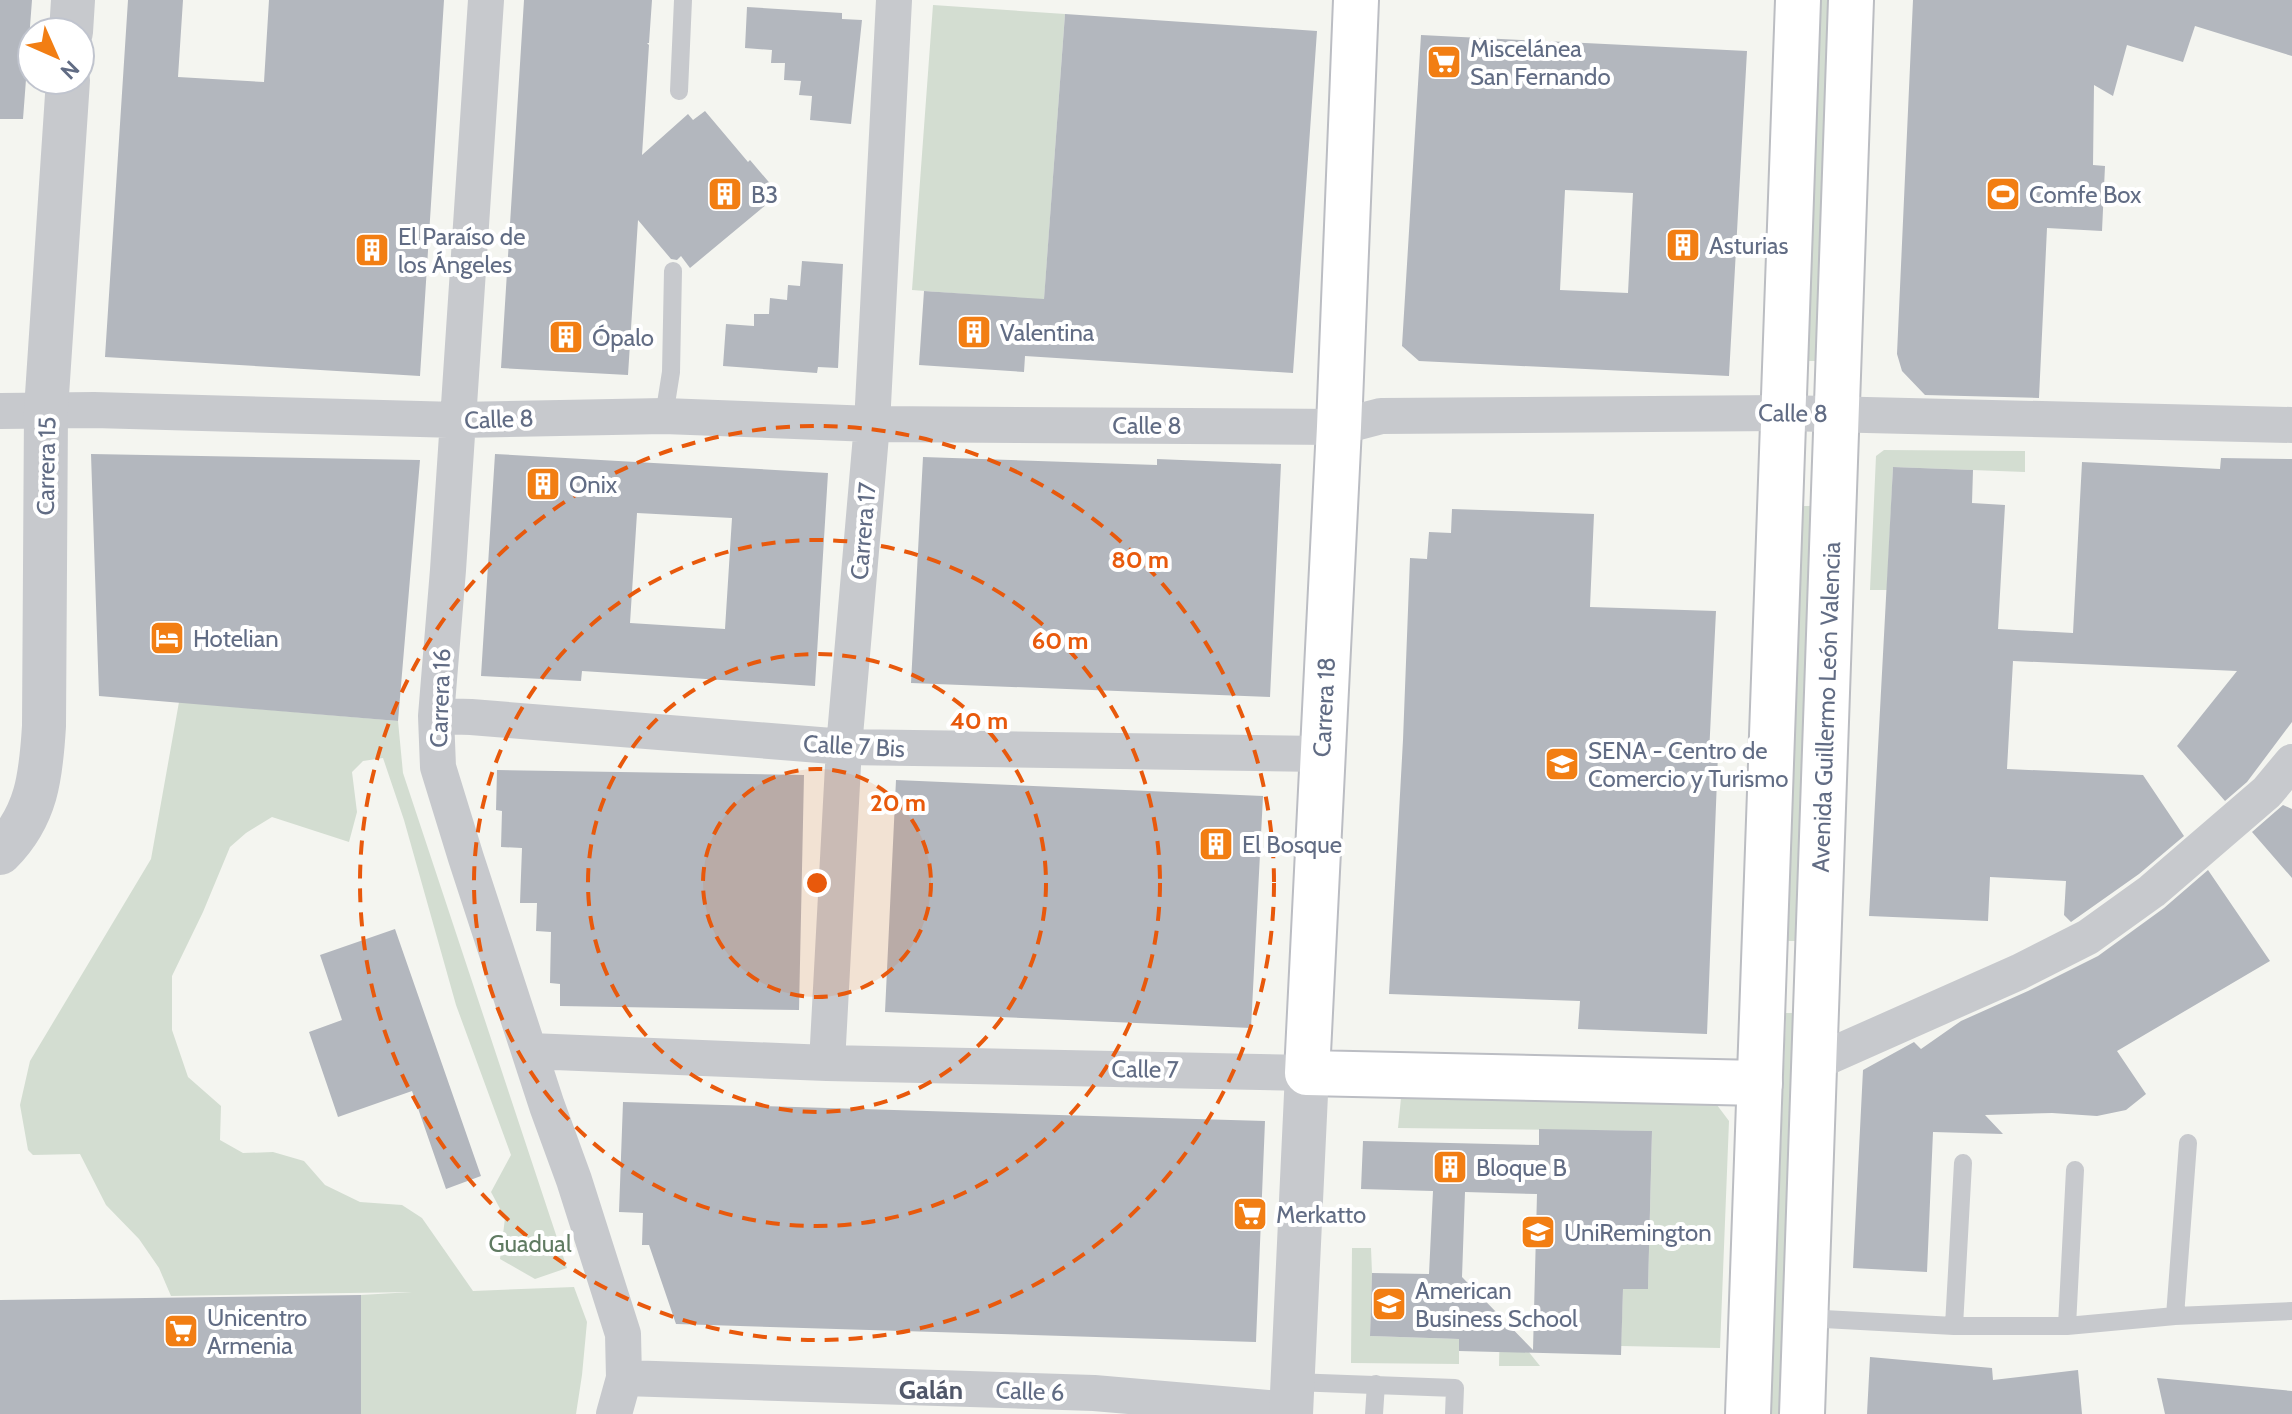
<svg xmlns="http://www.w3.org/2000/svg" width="2292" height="1414" font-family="Cabin,sans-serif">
	<rect width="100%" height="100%" fill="#f4f5f0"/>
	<path fill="#d3ddd1" d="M1821 0H1831L1818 361H1808Z
		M933 5 1065 14 1044 300 912 290Z
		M1884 450 2025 451V472L1893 467 1887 590H1870L1876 456Z
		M1803 506H1813L1797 941H1787Z
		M179 702 398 721 403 773 567 1268 535 1279 500 1259 505 1218 491 1192 511 1155 456 1005 404 820 383 758 363 761 352 772 357 812 349 842 272 817 246 833 230 847 203 912 172 976V1030L188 1077 221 1106 220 1140 243 1153 273 1152 304 1161 325 1185 360 1202 402 1205 422 1218 473 1291 574 1287 587 1322 582 1375 576 1414H361V1295L412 1292 171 1296 159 1268 139 1239 106 1205 80 1154 33 1155 28 1150 20 1105 30 1061 151 859Z
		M1786 1013H1796L1781 1414H1771Z
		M1401 1098 1717 1105 1729 1121 1720 1348 1621 1346 1623 1289H1648L1652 1131 1398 1128Z
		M1352 1248H1371L1372 1273 1370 1336 1459 1339V1364L1351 1363Z
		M1500 1316 1540 1366H1499Z"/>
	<path fill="#b3b7be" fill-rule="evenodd" d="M0 0H32L23 119H0Z
		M128 0H183L178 77 264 82 269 0H444L420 376 105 357Z
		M524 0H652L649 43H647L649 45 642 155 688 114 693 120 705 111 748 162 750 160 779 194 690 268 681 256 677 260 671 259 638 220 628 375 501 368Z
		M1913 0H2292V56L2195 26 2183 62 2127 45 2113 96 2094 85 2093 165 2105 166 2102 231 2047 228 2039 398 1925 395 1902 371 1897 354Z
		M747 7 842 13V19L862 20 851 124 810 120 812 96 799 95 801 81 784 80 785 63H771L772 50 745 48Z
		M1065 14 1317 31 1293 373 1025 356 1024 372 919 365 924 291 1044 299Z
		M1421 35 1747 51 1729 376 1419 361 1402 346ZM1565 190 1633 193 1628 293 1560 290Z
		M802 261 843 264 838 368 818 367 817 373 723 366 726 324 754 326V314H769L770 298 787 300 788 285 800 286Z
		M91 454 420 460 398 721 99 696Z
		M495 454 828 473 815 686 582 671 581 681 481 676ZM637 513 732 518 725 629 630 623Z
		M923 457 1157 465V459L1281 464 1270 697 911 683Z
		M2221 458 2292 459V722L2247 782 2225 801 2177 746 2237 671 2013 661 2007 769 2143 775 2184 836 2139 874 2071 922 2064 915 2066 881 1990 877 1988 921 1869 916 1893 467 1973 470 1972 503 2005 505 1998 629 2073 633 2082 462 2220 469Z
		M1452 509 1594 514 1590 607 1716 611 1709 754H1718L1707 1034 1578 1029 1580 1001 1389 994 1403 740 1410 558 1427 559 1429 532 1451 533Z
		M497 770 804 775 799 1010 560 1006V984L550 983 551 932 536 931 537 903H520L522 848 501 847 502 811 496 810Z
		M896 780 1263 796 1251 1028 885 1012Z
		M2283 805 2292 809V878L2252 832Z
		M2208 870 2270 961 2117 1051 2146 1094 2126 1110 2097 1116 2052 1113 1985 1115 2003 1134 1933 1132 1927 1272 1853 1268 1863 1070 1914 1042 1921 1049 1961 1021 2028 991 2098 956 2164 908Z
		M395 929 481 1176 446 1189 412 1091 338 1117 309 1032 342 1020 320 955Z
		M623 1102 1265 1121 1256 1342 676 1324 649 1245H642L643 1213 619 1212Z
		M1539 1129 1652 1131 1648 1289H1623L1621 1355 1459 1351V1339L1370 1336 1372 1273 1429 1274 1433 1191 1361 1189 1363 1141 1539 1145ZM1465 1192 1537 1194 1533 1350 1462 1277Z
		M361 1295V1414H0V1300Z
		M1870 1357 1992 1368 1993 1380 2078 1370 2082 1414H1867Z
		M2157 1378 2292 1391V1414H2165Z"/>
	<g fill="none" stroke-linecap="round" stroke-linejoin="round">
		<g stroke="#bbbdc3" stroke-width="48">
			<path id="secondary" d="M1356 0 1339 427 1307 1073 1760 1083"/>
		</g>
		<g stroke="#bbbdc2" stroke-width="48">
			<path id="primary" d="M1748 1414 1798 0
				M1802 1414 1851 0"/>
		</g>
		<path stroke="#c7c9cd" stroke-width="18" d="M679 91 683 0
			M664 416 671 372 673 271
			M2175 1316 2188 1143
			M1805 1318 1954 1326H2067L2175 1316 2292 1311
			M1954 1326 1963 1163
			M2067 1326 2075 1170
			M1293 1382 1455 1388 1454 1414
			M1374 1414 1376 1384"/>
		<path stroke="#c7c9cd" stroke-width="36" d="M486 0 448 570 436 716 438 767 466 858 547 1106 574 1180 623 1334 624 1378 614 1414
			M0 411 94 410 457 420 664 416 872 424 1339 427 1381 416 1783 413 2292 425
			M436 716 471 717 844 747 1321 754
			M530 1051 827 1063 1307 1073
			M827 1063 844 747 872 424 894 0
			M1814 1063 2019 972 2088 937 2152 891 2267 792 2292 762
			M624 1378 1094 1393 1291 1410"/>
		<path stroke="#c7c9cd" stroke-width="44" d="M71 32 73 0
			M0 853C37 816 41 776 44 726L46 410 68 80
			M1291 1414 1307 1073"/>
		<use href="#secondary" stroke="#fff" stroke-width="44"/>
		<use href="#primary" stroke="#fff" stroke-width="44"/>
	</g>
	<circle cx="817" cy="883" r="114" fill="#e8590c" fill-opacity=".12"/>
	<g fill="none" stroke="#e8590c" stroke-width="4" stroke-dasharray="14 10">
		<circle cx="817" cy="883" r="114"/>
		<circle cx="817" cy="883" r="229"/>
		<circle cx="817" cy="883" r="343"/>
		<circle cx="817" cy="883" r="457"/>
	</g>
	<defs>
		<g id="supermarket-square" transform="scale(1.8)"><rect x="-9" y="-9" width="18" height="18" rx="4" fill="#f27e13" stroke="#fff"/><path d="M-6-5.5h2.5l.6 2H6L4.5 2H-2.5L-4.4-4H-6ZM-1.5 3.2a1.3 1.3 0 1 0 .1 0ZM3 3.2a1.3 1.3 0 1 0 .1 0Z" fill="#fff"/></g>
		<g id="building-square" transform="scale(1.8)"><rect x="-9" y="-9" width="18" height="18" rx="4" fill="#f27e13" stroke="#fff"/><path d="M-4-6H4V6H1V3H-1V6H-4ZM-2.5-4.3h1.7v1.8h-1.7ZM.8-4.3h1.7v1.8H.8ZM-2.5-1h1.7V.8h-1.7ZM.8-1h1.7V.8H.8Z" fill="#fff"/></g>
		<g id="stadium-square" transform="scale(1.8)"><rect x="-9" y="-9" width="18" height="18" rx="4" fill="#f27e13" stroke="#fff"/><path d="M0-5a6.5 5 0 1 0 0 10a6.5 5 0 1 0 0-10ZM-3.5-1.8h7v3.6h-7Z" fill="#fff"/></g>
		<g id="hotel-square" transform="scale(1.8)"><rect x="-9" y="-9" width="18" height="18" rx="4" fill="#f27e13" stroke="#fff"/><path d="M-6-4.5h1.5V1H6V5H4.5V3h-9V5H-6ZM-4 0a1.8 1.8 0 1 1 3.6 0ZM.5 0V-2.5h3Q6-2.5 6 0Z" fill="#fff"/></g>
		<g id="university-square" transform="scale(1.8)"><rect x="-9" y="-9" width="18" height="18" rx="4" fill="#f27e13" stroke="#fff"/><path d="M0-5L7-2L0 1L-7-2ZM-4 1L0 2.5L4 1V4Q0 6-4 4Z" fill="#fff"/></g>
	</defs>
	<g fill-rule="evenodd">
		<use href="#supermarket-square" x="1444" y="62"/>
		<use href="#building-square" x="725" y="194"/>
		<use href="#stadium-square" x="2003" y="194"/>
		<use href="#building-square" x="1683" y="245"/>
		<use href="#building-square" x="372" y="250"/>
		<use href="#building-square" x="974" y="332"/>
		<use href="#building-square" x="566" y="337"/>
		<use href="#building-square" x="543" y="484"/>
		<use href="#hotel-square" x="167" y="638"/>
		<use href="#university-square" x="1562" y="764"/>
		<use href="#building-square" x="1216" y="844"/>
		<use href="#building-square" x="1450" y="1167"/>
		<use href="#supermarket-square" x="1250" y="1214"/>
		<use href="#university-square" x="1538" y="1232"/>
		<use href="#university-square" x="1389" y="1304"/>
		<use href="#supermarket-square" x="181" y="1331"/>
	</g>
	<g text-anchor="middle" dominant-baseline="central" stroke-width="8" stroke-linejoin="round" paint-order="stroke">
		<g font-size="24" fill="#616c84" stroke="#fff" text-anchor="start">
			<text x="1470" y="48">Miscelánea<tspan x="1470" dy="28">San Fernando</tspan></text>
			<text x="751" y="194">B3</text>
			<text x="2029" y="194">Comfe Box</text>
			<text x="398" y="236">El Paraíso de<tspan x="398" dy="28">los Ángeles</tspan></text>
			<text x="1709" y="245">Asturias</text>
			<text x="1000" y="332">Valentina</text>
			<text x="592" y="337">Ópalo</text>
			<text x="569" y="484">Onix</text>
			<text x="193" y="638">Hotelian</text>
			<text x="1588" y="750">SENA - Centro de<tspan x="1588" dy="28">Comercio y Turismo</tspan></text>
			<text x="1242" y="844">El Bosque</text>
			<text x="1476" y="1167">Bloque B</text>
			<text x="1276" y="1214">Merkatto</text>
			<text x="1564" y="1232">UniRemington</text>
			<text x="1415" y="1290">American<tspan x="1415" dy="28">Business School</tspan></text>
			<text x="207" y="1317">Unicentro<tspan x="207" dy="28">Armenia</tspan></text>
		</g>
		<g font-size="24" fill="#616c84" stroke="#fff">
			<text transform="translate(1793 413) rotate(1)">Calle 8</text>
			<text transform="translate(499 419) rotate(-2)">Calle 8</text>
			<text x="1147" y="425">Calle 8</text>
			<text transform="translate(46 466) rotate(-89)">Carrera 15</text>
			<text transform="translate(863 531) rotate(-85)">Carrera 17</text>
			<text transform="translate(440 698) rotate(-88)">Carrera 16</text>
			<text transform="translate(1324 707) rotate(-87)">Carrera 18</text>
			<text transform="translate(1826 707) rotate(-88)">Avenida Guillermo León Valencia</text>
			<text transform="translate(854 746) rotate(3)">Calle 7 Bis</text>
			<text transform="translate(1145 1069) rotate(1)">Calle 7</text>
			<text transform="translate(1030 1391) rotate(2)">Calle 6</text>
		</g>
		<g font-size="24" fill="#607b62" stroke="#fff">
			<text x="530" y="1243">Guadual</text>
		</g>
		<g font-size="26" font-weight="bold" fill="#505769" stroke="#fff">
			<text x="931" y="1390">Galán</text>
		</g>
	</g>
	<circle cx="817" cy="883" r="12" fill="#e8590c" stroke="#fff" stroke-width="4"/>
	<g font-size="24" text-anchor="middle" font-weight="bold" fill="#e8590c" stroke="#fff" stroke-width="8" stroke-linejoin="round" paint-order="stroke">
		<text x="1140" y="568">80 m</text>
		<text x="1060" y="649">60 m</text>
		<text x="979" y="729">40 m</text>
		<text x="898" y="811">20 m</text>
	</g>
	<g transform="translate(56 56) rotate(135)"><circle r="38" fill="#ffffff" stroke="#c0c4ce" stroke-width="2"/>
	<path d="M0-6L14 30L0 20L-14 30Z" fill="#f27e13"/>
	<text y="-12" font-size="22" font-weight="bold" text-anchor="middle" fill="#616c84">N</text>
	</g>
</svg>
